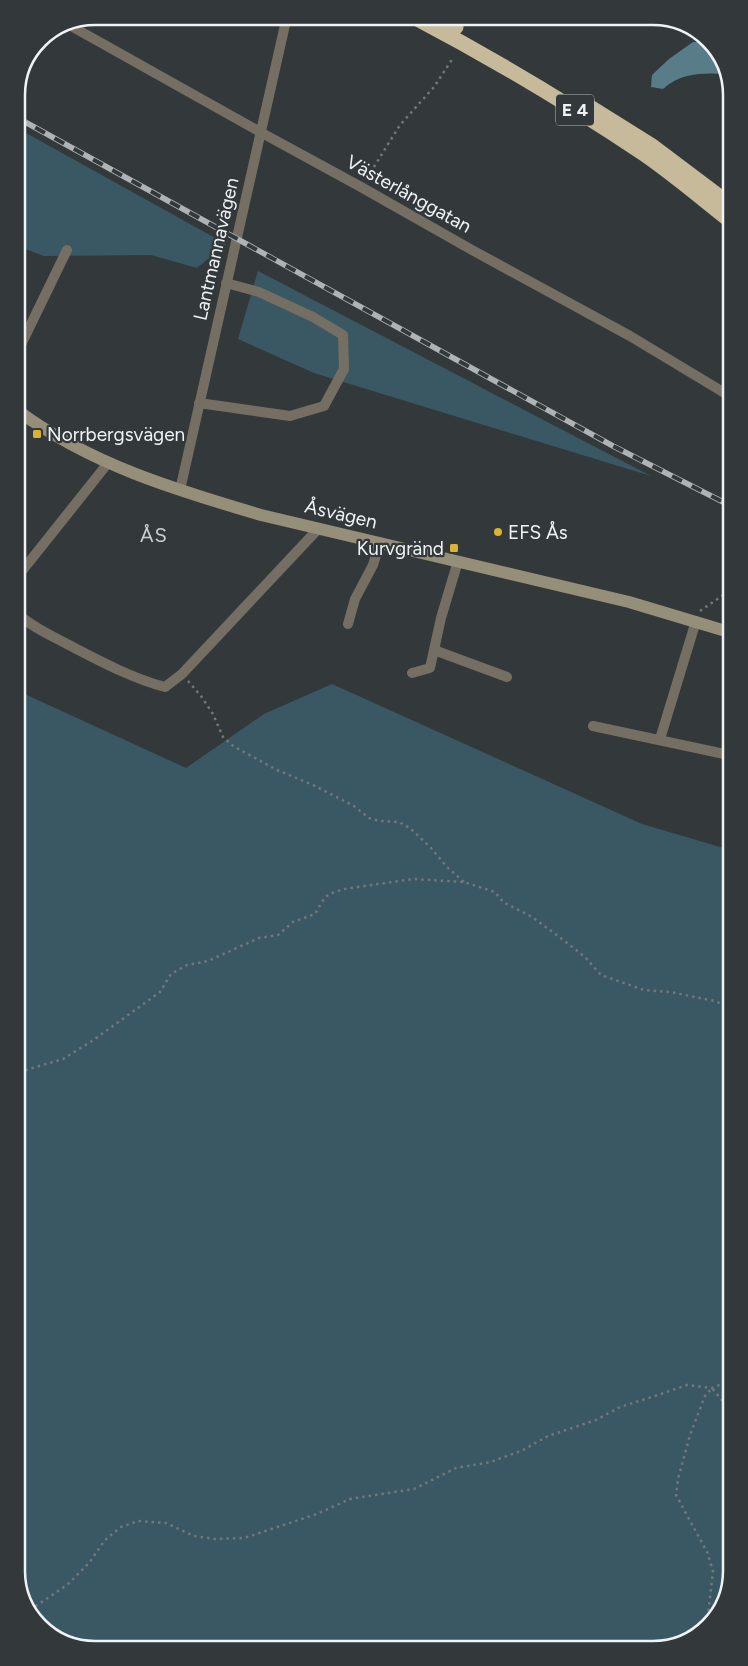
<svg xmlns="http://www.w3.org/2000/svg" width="748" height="1666" font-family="Figtree,sans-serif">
	<rect width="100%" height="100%" fill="#33393b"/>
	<path fill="#3a5864" d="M17 128 226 244 197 268 151 255 44 256 17 246Z
		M258 271 651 476 314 373 238 339Z
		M332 684 642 824 730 850 732 1571 718 1615 679 1645 89 1650 47 1633 21 1597 18 691 186 768 264 714Z"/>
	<path fill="#597c89" d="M693 42H708L727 69V74C704 73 682 72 663 89L651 87 652 75 669 59Z"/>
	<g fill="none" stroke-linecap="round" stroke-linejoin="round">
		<path stroke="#727779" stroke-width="2.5" stroke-dasharray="2.5 4" stroke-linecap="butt" d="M473 20 475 16
			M367 178 400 125 434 87 453 58
			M700 611 729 591
			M188 681 201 696 213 714 223 737 233 746 277 770 313 785 354 806 369 818 379 821 399 822 410 828 431 848 447 867 464 882
			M19 1072 63 1059 92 1041 160 992 171 974 187 965 208 961 259 938 278 935 293 922 315 914 325 897 332 893 344 889 413 879 464 882 495 892 503 902 532 917 558 936 585 957 601 975 644 990 670 992 715 1001 730 1008
			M30 1610 67 1585 89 1563 105 1540 121 1527 138 1521 166 1523 194 1536 215 1539 244 1538 317 1514 350 1499 414 1489 456 1468 491 1462 523 1450 548 1436 596 1420 620 1407 652 1397 687 1385 712 1388 731 1380
			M707 1624 713 1571 707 1552 676 1495 678 1479 690 1435 705 1396 712 1388 731 1411"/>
		<path stroke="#746f62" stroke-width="10" d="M71 26 262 133 361 187 472 250 630 336 728 395
			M17 353 67 250
			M199 403 290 416 324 406 344 369 343 335 313 317 259 292 226 283
			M180 490 287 16
			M18 576 108 463
			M18 614C32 627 50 635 67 644 98 660 131 678 165 687L182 674 319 528
			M348 624 355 599 373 565 380 542
			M434 650 507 677
			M412 673 430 668 441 618 458 561
			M593 726 729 755
			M660 739 696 621"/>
		<path stroke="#958e79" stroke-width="12" d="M17 410C89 464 176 490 261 515L629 602 729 632"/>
		<path stroke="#c6ba9b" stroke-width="15" d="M412 16C492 58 569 104 644 154 673 174 700 197 728 219
			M435 16 456 27
			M587 105 651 145 728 203"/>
		<g stroke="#afb3b5" stroke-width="5.5">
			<path id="rail" d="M16 117 613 446 729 505"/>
		</g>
		<use href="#rail" stroke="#33393b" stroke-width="4" stroke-dasharray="11" stroke-linecap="butt"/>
	</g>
	<g fill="#dbb233" stroke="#33393b" stroke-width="2">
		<rect x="32" y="429" width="10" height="10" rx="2.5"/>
		<circle cx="498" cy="532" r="5"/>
		<rect x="449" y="543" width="10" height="10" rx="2.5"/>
	</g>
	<g text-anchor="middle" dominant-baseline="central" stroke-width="4.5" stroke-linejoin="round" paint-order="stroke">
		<rect fill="#33393b" stroke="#b7bbbd" stroke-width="1" x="556" y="94.5" width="38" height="31" rx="4"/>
		<g font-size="18" font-weight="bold" fill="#f0f3f5">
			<text x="575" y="110">E 4</text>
		</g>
		<g font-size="19" fill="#f0f3f5" stroke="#33393b">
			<text transform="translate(409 194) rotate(29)">Västerlånggatan</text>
			<text transform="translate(216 249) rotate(-77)">Lantmannavägen</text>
			<text transform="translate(341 514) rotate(13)">Åsvägen</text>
		</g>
		<g font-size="19" fill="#f0f3f5" stroke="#33393b" text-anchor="start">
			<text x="47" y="434">Norrbergsvägen</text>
			<text x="508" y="532">EFS Ås</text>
			<text x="444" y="548" text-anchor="end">Kurvgränd</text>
		</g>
		<g font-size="20" letter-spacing="1" fill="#c9d1d4" stroke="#33393b">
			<text x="154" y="535">ÅS</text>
		</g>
	</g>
	<path d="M0 0H748V1666H0ZM95 25H653A70 70 0 0 1 723 95V1571A70 70 0 0 1 653 1641H95A70 70 0 0 1 25 1571V95A70 70 0 0 1 95 25Z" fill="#33393b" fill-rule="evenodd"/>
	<path fill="none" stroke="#f0f3f5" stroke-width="2.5" d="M95 25H653A70 70 0 0 1 723 95V1571A70 70 0 0 1 653 1641H95A70 70 0 0 1 25 1571V95A70 70 0 0 1 95 25Z"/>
</svg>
